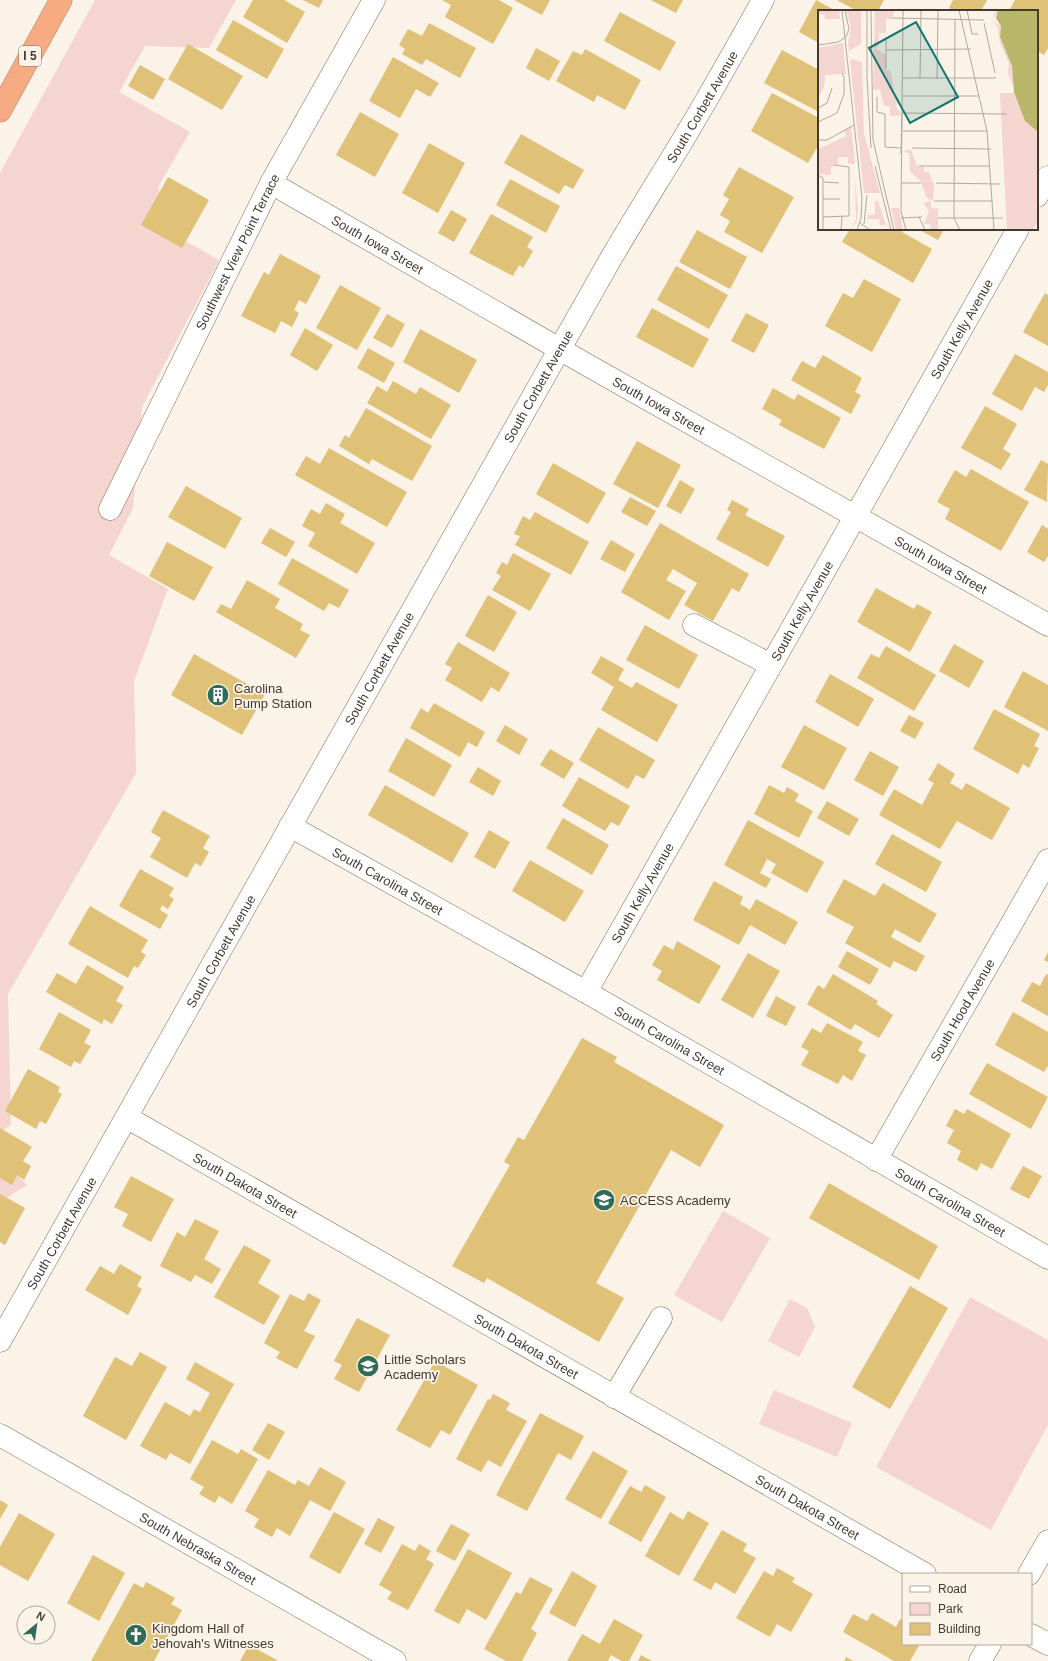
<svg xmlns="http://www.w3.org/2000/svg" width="1048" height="1661" font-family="Arial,sans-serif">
	<rect width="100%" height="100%" fill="#fbf2e8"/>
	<path fill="#f5d5cf" d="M95 0H236L209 48 145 46 119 92 190 132 158 187 175 235 219 260 142 407 133 508 109 555 168 589 134 681 136 773 8 994 11 1125 0 1132V173Z
		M0 1158 27 1185 0 1202Z
		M723 1211 770 1238 722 1322 674 1295Z
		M970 1297 1048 1340V1425L991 1530 876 1467Z
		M790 1299 807 1308 815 1327 799 1357 768 1341Z
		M774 1390 852 1423 837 1457 759 1424Z"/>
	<path fill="#dfc177" d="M253 0H284L305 12 287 43 243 17Z
		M303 0H323L319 8Z
		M442 0H499L513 8 493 44 445 17 451 5Z
		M514 0H550L542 15Z
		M651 0H683L676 13Z
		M816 0 836 11H819V43L799 32Z
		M837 0H884L878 11H857Z
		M953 0H987L981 11H955L949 8Z
		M1015 0H1048V48L1044 55 1037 51V11H1009Z
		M620 12 676 42 660 71 604 41Z
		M233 20 284 49 267 79 216 50Z
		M429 23 476 48 460 78 426 59 422 65 402 54 405 49 399 45 408 29 422 36Z
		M188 44 243 76 222 110 168 79Z
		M536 48 560 61 549 81 526 68Z
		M585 49 641 80 625 110 597 95 594 102 556 81 573 51 582 55Z
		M782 50 819 70V108L817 111 764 83Z
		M393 57 439 83 430 97 416 89 400 118 369 101Z
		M140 65 165 79 153 100 128 86Z
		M772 93 819 118V144L808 163 751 131Z
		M360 112 399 134 375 177 336 155Z
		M521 134 584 170 573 189 565 185 559 194 504 163Z
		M429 143 465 163 438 213 402 193Z
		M739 167 794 197 762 253 724 232 730 221 720 215 729 199 723 195Z
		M168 177 209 200 182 248 141 225Z
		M510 179 560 206 546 233 496 205Z
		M451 210 467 219 454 242 438 233Z
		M491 214 533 237 527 247 533 251 523 268 519 265 513 276 469 253Z
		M850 229H904L902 232 932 249 913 283 842 242Z
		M918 229H944L938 240Z
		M697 230 747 257 730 289 679 262Z
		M280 254 321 276 306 304 299 300 294 310 299 313 292 327 281 321 275 333 241 316 264 272 269 275Z
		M676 266 728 295 709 329 657 300Z
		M864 279 901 299 872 352 825 326 843 293 853 298Z
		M340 285 381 308 357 350 316 328Z
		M1045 293 1048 295V346L1023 332Z
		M652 308 709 339 693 368 636 337Z
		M746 313 769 325 754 353 731 341Z
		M387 314 405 324 392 348 373 338Z
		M305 328 333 345 317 371 290 355Z
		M420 329 477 360 459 393 403 362Z
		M368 348 395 363 384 383 357 368Z
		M1015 354 1048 372V385L1044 392 1035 387 1022 411 992 394Z
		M823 355 862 378 855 392 861 395 851 414 791 380 802 361 815 368Z
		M393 381 416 394 420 387 451 405 431 439 367 403 377 386 387 392Z
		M773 388 794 400 798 394 841 418 824 449 779 425 782 420 762 409Z
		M985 406 1017 424 1003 449 1011 454 1001 470 961 448Z
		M366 408 432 446 412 481 372 459 369 464 339 446 345 435 349 438Z
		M637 441 681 465 658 508 613 484Z
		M329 448 407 492 387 527 295 475 306 456 320 464Z
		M1041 460 1048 464 1047 502 1024 490Z
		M553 463 606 493 588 524 536 494Z
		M971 469 1029 502 1001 551 945 519 950 509 937 502 955 470 966 477Z
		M680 480 695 489 681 514 666 506Z
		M186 486 242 518 225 549 168 517Z
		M630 497 656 511 647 526 621 512Z
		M732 500 749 509 745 515 785 536 768 567 716 539 731 512 727 510Z
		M326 503 345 514 340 523 375 543 357 574 308 546 315 533 302 526 311 509 320 514Z
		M535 512 589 542 571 575 515 545 520 536 514 534 523 516 530 520Z
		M660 523 749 574 739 592 732 588 713 621 684 605 697 583 673 569 666 580 686 591 669 620 621 592Z
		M1042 525 1048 529V556L1044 562 1027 552Z
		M270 528 295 542 286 557 261 543Z
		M611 540 635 554 625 572 600 559Z
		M167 542 213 567 194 601 149 576Z
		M513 553 551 574 530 611 492 590 501 576 496 573 502 562 507 565Z
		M292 558 349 590 339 608 329 603 324 611 278 584Z
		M247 580 280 599 275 608 303 624 300 630 310 635 296 658 216 612 221 604 231 609Z
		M876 588 914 609 917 604 932 612 910 652 857 622Z
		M488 595 517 612 494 652 465 636Z
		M645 625 698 655 679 689 626 660Z
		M458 642 510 673 499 692 491 687 482 702 445 680 452 668 445 664Z
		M954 644 984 661 969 688 939 671Z
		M886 646 936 675 914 711 857 678 871 654 879 658Z
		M194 654 265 694 242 735 171 695Z
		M601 656 624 669 618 680 632 688 636 682 678 705 657 742 601 710 614 687 591 673Z
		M1023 671 1048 685V731L1004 707Z
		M830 674 874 699 858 727 815 702Z
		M434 703 485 732 477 747 468 742 460 757 410 728 421 708 428 713Z
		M994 709 1040 734 1034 746 1039 748 1029 768 1023 764 1018 774 973 749Z
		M909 715 924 723 915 739 900 731Z
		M505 725 528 739 519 755 496 741Z
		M804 725 847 748 824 790 781 767Z
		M598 727 655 760 644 779 636 775 628 789 579 760Z
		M406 738 452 765 434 797 388 771Z
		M550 749 574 763 564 779 540 765Z
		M870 751 899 767 883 796 854 780Z
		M938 763 955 774 950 783 962 790 966 783 1010 808 992 840 957 821 940 849 879 815 894 789 922 805 934 783 928 780Z
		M478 767 501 781 493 796 469 782Z
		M579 777 630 806 619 826 611 822 605 831 562 806Z
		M385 785 469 833 452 863 368 815Z
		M769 785 784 793 787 787 799 794 795 801 813 811 799 838 754 814Z
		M827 801 859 819 849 836 817 818Z
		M163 810 210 836 203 848 209 852 201 866 195 863 187 878 150 857 161 838 151 832Z
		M563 818 609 845 592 875 546 848Z
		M748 820 824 862 807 893 771 873 776 864 767 859 760 873 771 879 766 888 724 865Z
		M489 830 510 842 495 869 474 857Z
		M892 834 942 862 926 892 875 864Z
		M530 860 584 891 565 922 512 891Z
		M140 869 174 888 169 896 174 899 168 909 162 905 160 910 168 915 160 929 119 906Z
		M844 879 875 896 883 883 937 914 920 943 895 929 891 937 925 956 916 972 894 961 890 968 845 943 854 927 826 912Z
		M714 881 743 897 740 904 750 910 756 899 798 922 785 945 750 925 739 945 693 920Z
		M90 906 148 940 141 952 146 955 138 968 134 966 128 978 68 944Z
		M677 941 721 966 699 1004 657 980 662 971 652 965 664 945 673 950Z
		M847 951 879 969 870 985 838 967Z
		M1048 952V962L1044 960Z
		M748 953 780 971 753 1018 721 1000Z
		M87 965 124 987 116 1001 123 1005 112 1024 104 1019 102 1024 46 992 57 973 76 984Z
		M833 974 878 1001 876 1004 893 1015 879 1038 855 1024 851 1030 807 1004 818 985 824 989Z
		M1046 974 1048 975V1016L1021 1001 1032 982 1040 986Z
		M776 996 796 1007 786 1026 766 1016Z
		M59 1012 91 1030 84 1043 91 1046 80 1064 74 1061 71 1067 39 1049Z
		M1013 1012 1048 1032V1066L1044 1072 995 1045Z
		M827 1023 863 1042 858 1051 866 1055 852 1081 843 1075 838 1084 801 1065 809 1051 801 1047 812 1028 821 1033Z
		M582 1038 617 1057 614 1062 724 1125 700 1167 671 1150 596 1283 624 1298 599 1342 487 1278 484 1283 452 1266 510 1165 504 1162 518 1137 524 1140Z
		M987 1063 1048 1097 1031 1129 969 1094Z
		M28 1069 60 1087 58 1092 62 1094 46 1124 40 1121 36 1129 5 1111Z
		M955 1109 964 1114 967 1109 1011 1134 992 1169 981 1163 977 1171 957 1160 961 1151 947 1143 954 1130 946 1126Z
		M0 1128 32 1147 23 1161 31 1166 24 1180 17 1175 12 1185 0 1178Z
		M1023 1166 1042 1176 1029 1199 1010 1189Z
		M131 1176 174 1199 151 1242 122 1226 128 1214 114 1207Z
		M829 1183 938 1246 919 1280 809 1218Z
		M0 1194 25 1208 5 1245 0 1242Z
		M195 1219 219 1231 204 1259 221 1269 212 1284 195 1275 191 1282 160 1266 177 1232 185 1237Z
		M244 1245 271 1260 258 1283 280 1296 264 1325 214 1297Z
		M120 1264 142 1277 137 1286 142 1289 128 1315 85 1290 100 1266 114 1274Z
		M910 1286 948 1308 890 1409 852 1387Z
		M308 1293 321 1300 304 1331 315 1336 297 1369 276 1358 280 1352 264 1343 290 1294 304 1301Z
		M357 1318 390 1335 359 1392 334 1379 342 1365 334 1361Z
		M140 1352 167 1367 126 1440 83 1416 115 1357 132 1366Z
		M435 1361 478 1385 450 1435 441 1430 430 1448 396 1430Z
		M195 1362 234 1384 190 1464 170 1453 166 1460 140 1446 165 1402 190 1416 194 1409 200 1412 210 1393 186 1379Z
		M493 1394 510 1403 506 1410 527 1421 501 1467 488 1460 481 1472 456 1459 488 1399 490 1400Z
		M540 1413 584 1436 571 1460 558 1453 527 1511 496 1495Z
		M268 1423 285 1432 269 1460 252 1450Z
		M212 1440 238 1454 241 1449 258 1459 232 1504 219 1496 215 1503 199 1494 204 1487 190 1479Z
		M593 1451 628 1471 601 1519 565 1499Z
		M320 1467 346 1482 330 1511 310 1500 290 1536 277 1528 272 1537 254 1527 259 1519 245 1511 268 1470 295 1485 298 1480 309 1486Z
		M645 1485 666 1497 641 1542 608 1523 630 1486 641 1492Z
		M0 1500 8 1505 0 1519Z
		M688 1511 709 1523 679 1576 645 1556 670 1512 683 1520Z
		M334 1512 365 1529 340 1574 309 1557Z
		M19 1513 55 1534 28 1581 0 1565V1547Z
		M378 1518 395 1527 381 1553 364 1544Z
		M451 1524 470 1534 455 1561 436 1551Z
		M722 1530 747 1544 743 1551 756 1558 735 1594 715 1582 711 1590 693 1580Z
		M402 1544 415 1551 419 1544 431 1551 426 1559 434 1564 408 1610 387 1599 392 1592 379 1585Z
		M468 1549 512 1573 486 1620 467 1609 459 1624 434 1611Z
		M93 1555 125 1573 99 1621 67 1603Z
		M777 1568 795 1578 792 1582 813 1594 791 1632 777 1624 770 1637 736 1618 764 1571 773 1576Z
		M572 1571 597 1586 575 1627 549 1613Z
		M530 1577 553 1589 531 1629 537 1633 522 1661H506L484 1649 516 1592 521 1594Z
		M146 1582 175 1598 171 1604 182 1610 154 1661H91L134 1583 143 1588Z
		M872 1613 896 1627 900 1619 903 1620V1644H920L910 1661H894L843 1632 853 1614 867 1621Z
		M614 1619 643 1635 629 1661H622L611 1655 608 1661H567L582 1634 600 1644Z
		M249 1645 277 1660 276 1661H240Z
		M641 1655 652 1661H638Z
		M846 1657 853 1661H844Z"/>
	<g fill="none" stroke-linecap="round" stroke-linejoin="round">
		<g stroke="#826d58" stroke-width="23">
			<g id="minor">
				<path id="s1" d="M271 183 589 366 1048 625"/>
				<path d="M1037 196 1048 177"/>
				<path id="s2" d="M110 509 271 183 374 0"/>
				<path d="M694 625 771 665"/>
				<path id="s3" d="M290 826 586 992 1048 1258"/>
				<path id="s4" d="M586 992 1018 229"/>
				<path id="s5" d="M128 1118 925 1574"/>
				<path id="s6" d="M876 1160 1048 860"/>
				<path id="s7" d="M0 1341C204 984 402 624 606 267 633 220 662 175 690 128 715 86 739 43 763 0"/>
				<path d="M614 1397 661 1318"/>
				<path id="s8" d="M0 1435 395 1661"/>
				<path d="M1029 1574 1048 1541"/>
				<path d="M1031 1635 1048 1644"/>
				<path d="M980 1661 990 1644"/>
			</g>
		</g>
		<g stroke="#b88366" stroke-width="23">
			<path id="highway" d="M0 111 61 0"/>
		</g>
		<use href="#minor" stroke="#fff" stroke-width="22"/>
		<use href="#highway" stroke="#f7ab83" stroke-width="22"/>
	</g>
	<defs>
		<g id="building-disc" transform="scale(1.15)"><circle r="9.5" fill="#306b56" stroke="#fbf2e8"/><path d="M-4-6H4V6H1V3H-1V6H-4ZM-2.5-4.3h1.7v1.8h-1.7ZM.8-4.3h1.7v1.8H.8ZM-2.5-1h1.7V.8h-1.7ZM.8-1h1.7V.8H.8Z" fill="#fff"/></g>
		<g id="school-disc" transform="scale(1.15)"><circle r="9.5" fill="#306b56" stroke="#fbf2e8"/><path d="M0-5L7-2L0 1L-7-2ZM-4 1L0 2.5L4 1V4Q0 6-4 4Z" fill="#fff"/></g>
		<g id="church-disc" transform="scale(1.15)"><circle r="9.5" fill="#306b56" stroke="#fbf2e8"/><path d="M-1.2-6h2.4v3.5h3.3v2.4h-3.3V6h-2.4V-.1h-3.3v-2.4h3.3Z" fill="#fff"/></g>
	</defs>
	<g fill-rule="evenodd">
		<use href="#building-disc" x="218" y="695"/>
		<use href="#school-disc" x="604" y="1200"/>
		<use href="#school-disc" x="368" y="1366"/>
		<use href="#church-disc" x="136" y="1635"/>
	</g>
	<g text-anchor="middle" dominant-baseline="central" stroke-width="3.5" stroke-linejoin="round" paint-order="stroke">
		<rect fill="#fbf2e8" stroke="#7a7067" stroke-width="1" x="19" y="46" width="22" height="20" rx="3"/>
		<g font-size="12" font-weight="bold" fill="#423930">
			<text x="30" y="56">I 5</text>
		</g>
		<g font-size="13" fill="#423930" stroke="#fbf2e8">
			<text stroke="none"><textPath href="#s7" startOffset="1420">South Corbett Avenue</textPath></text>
			<text stroke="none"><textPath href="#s1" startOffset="123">South Iowa Street</textPath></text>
			<text stroke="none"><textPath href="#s2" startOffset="287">Southwest View Point Terrace</textPath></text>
			<text stroke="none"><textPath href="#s4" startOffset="762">South Kelly Avenue</textPath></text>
			<text stroke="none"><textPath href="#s7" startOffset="1096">South Corbett Avenue</textPath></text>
			<text stroke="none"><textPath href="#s1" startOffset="447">South Iowa Street</textPath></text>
			<text stroke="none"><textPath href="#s1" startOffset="771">South Iowa Street</textPath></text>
			<text stroke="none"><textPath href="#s4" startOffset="438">South Kelly Avenue</textPath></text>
			<text stroke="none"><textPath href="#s7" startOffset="772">South Corbett Avenue</textPath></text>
			<text stroke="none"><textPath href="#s3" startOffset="112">South Carolina Street</textPath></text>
			<text stroke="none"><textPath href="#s4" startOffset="114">South Kelly Avenue</textPath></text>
			<text stroke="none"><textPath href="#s7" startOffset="448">South Corbett Avenue</textPath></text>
			<text stroke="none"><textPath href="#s6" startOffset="173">South Hood Avenue</textPath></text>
			<text stroke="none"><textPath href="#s3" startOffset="436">South Carolina Street</textPath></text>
			<text stroke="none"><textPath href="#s5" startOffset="135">South Dakota Street</textPath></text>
			<text stroke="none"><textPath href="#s3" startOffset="760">South Carolina Street</textPath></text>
			<text stroke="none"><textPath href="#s7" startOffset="124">South Corbett Avenue</textPath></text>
			<text stroke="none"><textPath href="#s5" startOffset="459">South Dakota Street</textPath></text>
			<text stroke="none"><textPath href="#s5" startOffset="783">South Dakota Street</textPath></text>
			<text stroke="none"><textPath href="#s8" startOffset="228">South Nebraska Street</textPath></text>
		</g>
		<g font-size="13" fill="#423930" stroke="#fbf2e8" text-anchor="start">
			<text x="234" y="688">Carolina<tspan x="234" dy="15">Pump Station</tspan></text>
			<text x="620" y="1200">ACCESS Academy</text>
			<text x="384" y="1359">Little Scholars<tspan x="384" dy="15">Academy</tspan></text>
			<text x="152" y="1628">Kingdom Hall of<tspan x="152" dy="15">Jehovah's Witnesses</tspan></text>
		</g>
	</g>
	<g transform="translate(818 10)">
		<rect width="220" height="220" fill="#fbf2e8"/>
		<path d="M0 0H21L22 9H7V5L0 4ZM28 0H43V34L31 41 30 30 34 24 31 26 33 16ZM57 0H76L75 9H68V23H61V35L58 39 67 44 69 60 73 61 76 83 82 91 78 94 79 99 83 102 82 106H72V96H66L62 80H55ZM177 0H180L175 11 183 16 182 27 194 56 196 77 190 64 191 53 182 33 180 18 175 11ZM25 33 28 66 27 64 7 65 6 77 0 88V38ZM34 49 44 52 46 124 62 183H46L32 51ZM182 83H197L207 111 220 122V212L214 220H189ZM33 116 37 154H30V147H20V154L13 157V165L0 164V139L29 126 26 121ZM88 140H93L99 156 106 157V162H111L114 172H116L115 191 108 187 103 171 92 162 91 143 86 142ZM37 170 40 199 39 211 33 220 38 209ZM57 191H60L68 215H62L61 209H49L50 205H57ZM113 191V198L120 199V219L128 220H113L112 214H106L111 201 105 193ZM73 198H81L85 220H78Z" fill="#f5d5cf"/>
		<path d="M180 0H220V122L207 111 196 82 194 56 182 27 183 16 178 8Z" fill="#b8b669"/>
		<path fill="none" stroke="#b1a89e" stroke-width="1" d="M24 0 44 188 43 208 39 220M49 0V68L53 138M53 0 55 130 76 220M85 0 83 201 88 220M141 0 169 121 176 220M149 0 154 24H160M75 8 166 10M137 9 136 208 142 220M166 13 177 63M68 27V58M1 35 20 32 28 27 31 19 27 0M68 40 153 39M84 68H178M102 68 103 0M119 69 120 0M84 86H161M59 87V102L67 104V137L83 138M0 98 9 93 14 78M84 103 189 104M0 112 19 103 26 84V67L24 63M85 121H169M0 130H9L36 115M94 138 173 139M83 144 84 103M57 156 73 220M101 156H172M0 165 5 168V220M6 172 21 173M83 173H103M118 173 182 174M5 189H22M116 191H175M5 207 31 206V157L16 155M101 207 107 220M83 208 104 207M120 208H185M42 213 52 220M46 214 49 185M23 220 24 207"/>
		<path fill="#0f766e" fill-opacity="0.15" stroke="#0f766e" stroke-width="2" d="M98 12 140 87 92 113 51 38Z"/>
		<rect width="220" height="220" fill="none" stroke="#423930" stroke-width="2"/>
	</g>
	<rect x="902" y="1573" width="130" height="72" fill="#fbf2e8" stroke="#b1a89e"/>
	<rect x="910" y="1586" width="20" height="6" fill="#ffffff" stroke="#b1a89e"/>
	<text x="938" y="1593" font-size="12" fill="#423930">Road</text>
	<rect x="910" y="1603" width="20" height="12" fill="#f5d5cf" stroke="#b1a89e"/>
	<text x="938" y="1613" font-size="12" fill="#423930">Park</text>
	<rect x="910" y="1623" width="20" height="12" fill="#dfc177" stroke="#b1a89e"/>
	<text x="938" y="1633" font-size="12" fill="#423930">Building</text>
	<g transform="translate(36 1625) rotate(29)"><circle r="19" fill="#fbf2e8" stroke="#b1a89e"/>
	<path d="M0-3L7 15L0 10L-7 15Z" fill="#306b56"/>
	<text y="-6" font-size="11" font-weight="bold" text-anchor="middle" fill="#423930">N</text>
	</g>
</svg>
